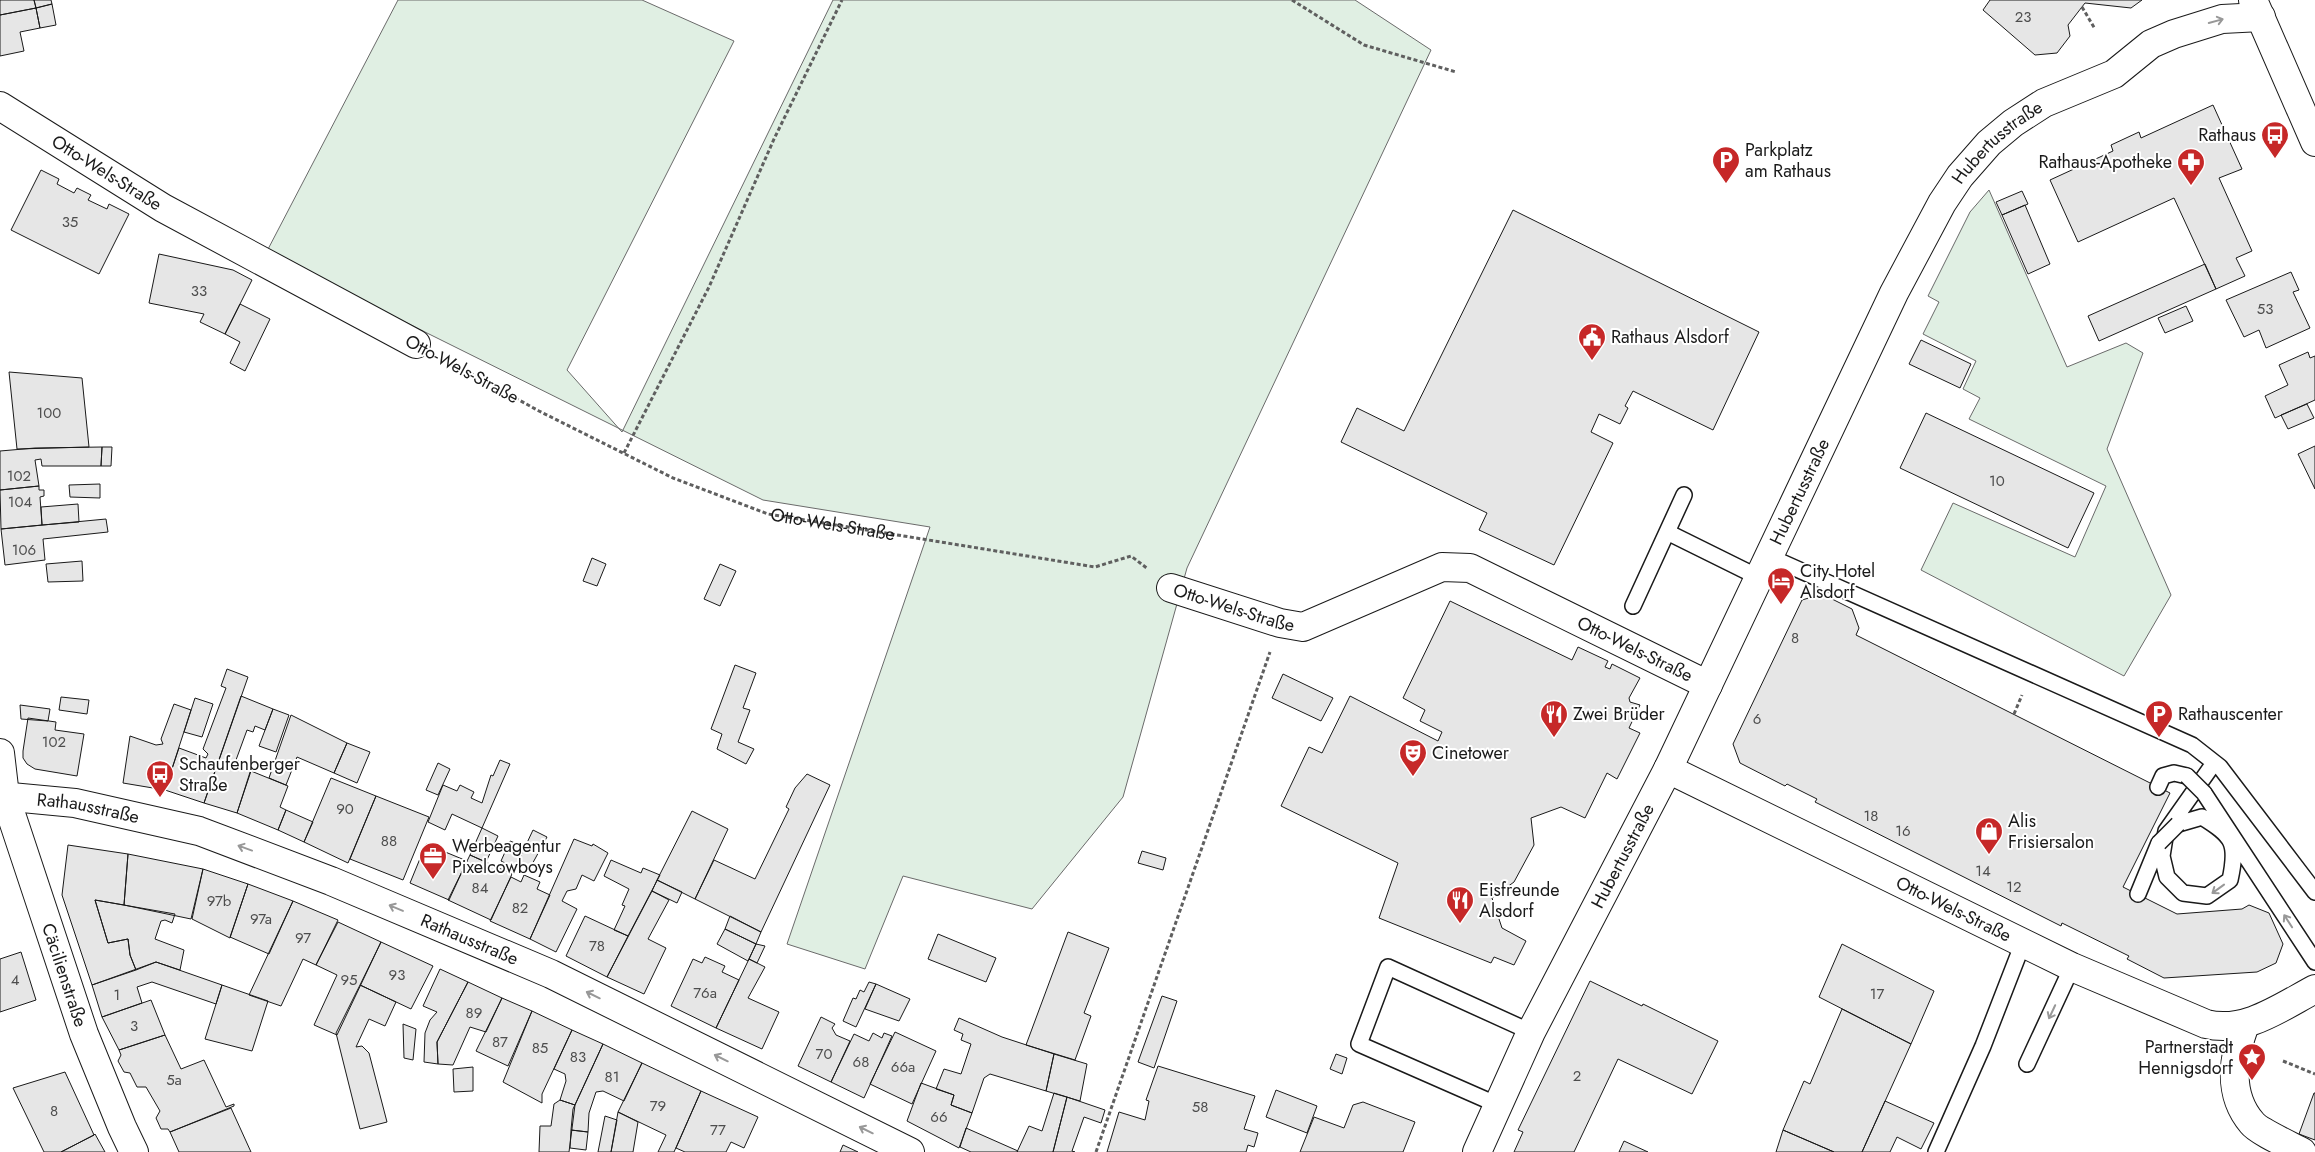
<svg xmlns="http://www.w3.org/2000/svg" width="2315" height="1152" font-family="Jost,sans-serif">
	<rect width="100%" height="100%" fill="#fff"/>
	<path fill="#e0efe3" stroke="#6a6a6a" d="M398 0H642L734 41 567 370 622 432 833 0H1355L1431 50 1187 568 1123 797 1032 909 903 876 865 969 787 944 930 527 763 500 266 253Z
		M1989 190 2067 367 2126 343 2143 353 2107 449 2171 595 2124 676 1921 570 1953 503 2075 557 2106 486 1969 419 1980 398 1963 389 1976 361 1923 334 1939 302 1928 296 1970 212Z"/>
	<path fill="#e6e6e6" stroke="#1a1a1a" d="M0 0H34L36 8 0 15Z
		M34 0H51L52 4 36 8Z
		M1990 0H2142L2131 8 2085 3 2068 25 2070 36 2057 53 2035 55 1983 10Z
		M52 4 56 25 40 28 36 8Z
		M36 8 40 28 20 32 24 51 0 56V15Z
		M2213 105 2242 169 2219 178 2252 251 2236 258 2245 276 2216 289 2174 198 2078 242 2050 180 2113 151 2111 145 2139 132 2141 138Z
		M41 170 59 179 57 184 74 193 77 188 91 195 88 200 107 209 109 204 129 214 99 274 11 230Z
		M2022 191 2028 204 2002 215 1996 202Z
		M2025 205 2050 264 2028 274 2002 215Z
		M1513 210 1759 332 1713 430 1633 391 1625 406 1628 408 1620 424 1599 414 1591 432 1613 443 1554 565 1479 530 1487 513 1341 442 1357 408 1404 431Z
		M159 254 233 270 252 280 225 334 200 322 204 314 149 303Z
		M2205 264 2216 289 2099 341 2088 316Z
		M2291 272 2299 290 2293 292 2310 328 2266 348 2259 330 2244 337 2226 300Z
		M240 304 270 319 245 371 230 363 240 342 225 334Z
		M2186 306 2193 321 2165 333 2158 318Z
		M1921 340 1971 364 1960 388 1909 364Z
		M2308 352 2310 358 2315 356V400L2275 418 2265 396 2288 385 2279 365Z
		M9 372 82 378 89 447 17 449Z
		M2307 404 2314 418 2288 429 2281 415Z
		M1926 413 2094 493 2068 548 1900 468Z
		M2315 446V489L2298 454Z
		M102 447 101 466H42L41 459 35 460 39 486 0 490V451L35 448Z
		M102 447H112L111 466H101Z
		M100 484V498L70 497 69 485Z
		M39 486V490H44V496L40 497 42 525 1 529 0 490Z
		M78 504 79 522 42 525 41 507Z
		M106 519 108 532 43 539 45 560 5 565 1 529Z
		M592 558 606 564 597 586 583 581Z
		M82 561 83 581 48 582 46 564Z
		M720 564 736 571 720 606 704 599Z
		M1822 594 1852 609 1859 628 1856 635 2170 793 2123 887 2177 914 2242 909 2249 905 2269 913 2283 944 2276 963 2257 972 2164 978 2127 959 2129 956 2062 923 2061 926 1815 802 1817 799 1787 784 1785 786 1740 763 1733 744 1802 600Z
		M1450 601 1572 660 1578 647 1608 661 1605 667 1610 669 1612 664 1640 678 1629 698 1630 702 1640 705 1629 728 1640 733 1617 779 1607 773 1585 818 1561 807 1531 818 1534 845 1514 882 1492 898 1502 928 1526 941 1514 965 1494 957 1491 963 1379 918 1398 863 1281 806 1309 747 1322 753 1350 696 1438 741 1442 732 1420 721 1425 710 1403 698Z
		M735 665 756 673 743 708 750 710 738 742 754 749 746 764 717 749 722 734 711 729Z
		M227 669 248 677 204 803 165 790 179 748 206 758 208 754 203 749 226 688 221 686Z
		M1283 674 1333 698 1321 721 1272 698Z
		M241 696 273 709 265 730 255 726 253 732 247 730 236 760 252 766 237 813 204 803Z
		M61 697 89 700 87 714 59 710Z
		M195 698 213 704 202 737 184 732Z
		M174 704 191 710 165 790 123 783 130 736 156 745 163 744 161 739Z
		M20 705 50 709 48 721 21 719Z
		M273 709 289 715 276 752 259 746Z
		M291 715 347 743 334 773 297 757 286 785 269 778Z
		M28 718 56 722 55 730 84 734 77 776 35 769 27 764 23 758V751Z
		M347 743 370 752 357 783 334 773Z
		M500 760 510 764 482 828 452 814 445 830 428 822 443 785 457 791 460 785 474 792 471 798 482 803 491 775 493 776Z
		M438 763 450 769 438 795 426 790Z
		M251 771 288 786 280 807 286 810 278 830 237 813Z
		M807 774 830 785 761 932 695 899 714 860 755 879 789 809 786 807 795 788Z
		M331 778 376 796 348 863 304 842Z
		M376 796 429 817 403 880 350 859Z
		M286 810 313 822 304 842 278 830Z
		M692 811 728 829 695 899 657 880Z
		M482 828 498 836 486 862 470 855Z
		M533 830 547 837 530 868 518 862Z
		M574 839 592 846 593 844 608 853 594 881 582 875 576 889 567 891 562 901 577 909 556 952 530 939Z
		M510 841 525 847 512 874 502 869 505 863 501 861Z
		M426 844 467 861 449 900 410 883Z
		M68 845 128 854 124 905 95 900 108 943 128 939 130 955 136 970 92 985 62 895Z
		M1142 851 1166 858 1163 870 1138 863Z
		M128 854 203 869 191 919 124 905Z
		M470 855 512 874 491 920 448 900Z
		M611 860 641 873 643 868 660 875 628 936 614 930 625 906 622 905 629 889 604 876Z
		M203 869 248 884 230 938 192 919Z
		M524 875 540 882 537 889 550 895 530 939 490 921 511 877 521 882Z
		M657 880 682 892 677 903 652 891Z
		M248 884 293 901 269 954 230 937Z
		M652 891 669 900 648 939 666 948 644 994 607 977Z
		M95 900 175 914 172 923 165 920 161 921 155 939 184 950 180 970 156 962 136 970 130 955 128 939 108 943Z
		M293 901 338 920 316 965 303 959 281 1006 249 995Z
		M585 916 628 936 607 977 566 956Z
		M730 916 761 932 756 944 725 929Z
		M338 922 381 942 337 1035 314 1025 337 975 316 965Z
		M725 929 756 944 748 961 717 944Z
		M1068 932 1109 948 1084 1013 1091 1016 1075 1060 1026 1045Z
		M938 934 996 958 986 982 928 959Z
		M381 942 433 966 411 1009 360 985Z
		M756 944 765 946 757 963 749 959Z
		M1842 944 1934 991 1911 1044 1819 997Z
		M21 952 36 1000 0 1012V959Z
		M705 957 725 966 722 972 739 980 716 1028 671 1006 693 959 702 963Z
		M749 959 765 967 748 998 779 1012 762 1049 716 1028Z
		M156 962 222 985 216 1004 152 982 137 987 142 1003 102 1017 92 985Z
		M440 969 468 982 437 1042 438 1064 424 1062 425 1033 430 1020 437 1012 423 1006Z
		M1590 981 1642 1006 1643 1004 1718 1041 1692 1094 1618 1059 1574 1152H1514L1523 1132 1518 1130Z
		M468 982 502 998 486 1032 470 1027 453 1065 438 1064 437 1042Z
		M869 982 876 984 856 1027 843 1021 853 998 856 999 860 990 864 992Z
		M876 984 910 999 899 1021 865 1009Z
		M222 985 268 1001 252 1051 205 1039Z
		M360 985 396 1002 385 1026 369 1019 356 1047 362 1046 369 1053 387 1122 360 1129 336 1033Z
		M1162 996 1177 1001 1154 1068 1138 1062Z
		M502 998 532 1011 508 1066 476 1051Z
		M151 1000 165 1035 119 1050 102 1017Z
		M1842 1009 1911 1044 1862 1152H1834L1783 1130 1804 1081 1810 1084Z
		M532 1011 572 1030 542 1094V1103L503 1082Z
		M821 1017 835 1024 832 1028 836 1035 850 1041 831 1082 798 1066Z
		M959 1018 1002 1037 1054 1054 1046 1091 990 1074 984 1078 972 1113 951 1105 954 1095 936 1089 944 1069 961 1074 971 1044 961 1040 963 1034 954 1030Z
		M403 1024 416 1029 413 1060 404 1058Z
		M572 1030 603 1044 575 1105 560 1100 566 1081 565 1074 554 1069Z
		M895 1032 936 1051 912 1104 870 1084Z
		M873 1033 882 1038 884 1033 892 1036 864 1098 831 1082 854 1034 869 1041Z
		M165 1035 181 1069 204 1060 226 1107 234 1104V1106L170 1132 168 1129H161L156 1118 160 1111 146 1087H137L130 1073 124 1072 118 1061 121 1055 119 1050Z
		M603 1044 642 1063 624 1101 603 1091 596 1092 589 1113 588 1132 571 1130 573 1109Z
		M1054 1054 1087 1064 1080 1101 1046 1091Z
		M1336 1054 1347 1058 1342 1074 1330 1069Z
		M642 1063 701 1091 674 1152H658L666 1135 618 1112Z
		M1158 1066 1255 1096 1244 1129 1258 1133 1254 1147 1248 1145 1246 1152H1107L1119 1112 1145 1120 1149 1101 1146 1100Z
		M473 1067V1091L454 1092 453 1069Z
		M65 1072 94 1135 61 1152H44L13 1088Z
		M921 1083 954 1095 951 1105 972 1113 959 1148 907 1121Z
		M1276 1090 1317 1106 1307 1133 1266 1117Z
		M701 1091 758 1117 744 1148 731 1142 726 1152H685L676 1148Z
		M1054 1093 1067 1097 1053 1152H1017L1029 1126 1042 1131Z
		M2314 1093H2315V1140L2299 1134Z
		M1067 1097 1105 1110 1101 1123 1084 1117 1072 1151 1075 1152H1053Z
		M560 1100 575 1105 569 1152H539L540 1126H551L554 1104Z
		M1885 1101 1934 1123 1921 1149 1897 1137 1890 1152H1862Z
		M1363 1102 1415 1122 1403 1152H1300L1314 1117 1344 1128 1353 1105Z
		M231 1108 251 1152H179L170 1132Z
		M618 1112 638 1122 633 1152H611Z
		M605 1116 617 1120 611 1152H598Z
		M966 1128 1018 1151 1017 1152H971L960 1147Z
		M571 1130 588 1132 586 1150 570 1148Z
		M1783 1130 1834 1152H1776Z
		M95 1134 105 1152H61L94 1135Z
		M1624 1141 1648 1152H1619Z
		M843 1145 858 1152H840Z"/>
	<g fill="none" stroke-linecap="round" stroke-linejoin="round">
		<g stroke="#1a1a1a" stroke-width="18">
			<path id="service" d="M1667 532 1760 578
				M1770 557 2192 745 2220 767 2315 892
				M1633 606 1684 495
				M2158 787 2163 776 2174 773 2187 776
				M2204 793 2315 962
				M2178 824 2202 817C2233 836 2238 843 2230 880L2207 896 2183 893 2167 877 2162 856 2166 831 2214 763
				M2138 894 2159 843
				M2027 1064 2072 967
				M1498 1105 1359 1044 1388 967 1531 1032
				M1936 1152 1983 1046 2023 943"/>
		</g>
		<g stroke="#1a1a1a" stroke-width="30">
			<g id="minor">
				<path id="s2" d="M0 106 163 208 416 344"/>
				<path id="s3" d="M1171 588 1280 623 1303 627 1442 567 1470 568 1708 685"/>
				<path id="s4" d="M0 753 5 796 84 1034 122 1127 134 1152"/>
				<path id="s5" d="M1668 769 2072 967 2206 1024C2245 1034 2281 1007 2315 989"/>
				<path id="s6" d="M0 796 75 803 199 831 331 881 551 974 910 1152"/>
				<path d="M2245 1024C2233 1057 2227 1094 2252 1123 2258 1131 2291 1146 2302 1152"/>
				<path id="s7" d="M1477 1152 1531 1032 1668 769 1894 293 1942 203 1960 176 1989 143 2013 123 2044 103 2114 74 2151 44 2174 34 2222 19 2261 17"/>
			</g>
		</g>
		<g stroke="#1a1a1a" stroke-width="30">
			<path id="secondary" d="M2253 0 2315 142"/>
		</g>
		<g stroke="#5f5f5f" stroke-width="3" stroke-dasharray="4 2.5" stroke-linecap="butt">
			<path d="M1292 0 1364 45 1456 72"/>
			<path d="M2082 7 2095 29"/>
			<path id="s1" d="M441 357 539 411 673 478 768 514 1095 567 1131 556 1148 569"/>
			<path d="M624 453 709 287 774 139 842 0"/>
			<path d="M2014 714 2022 695"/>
			<path d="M2283 1061 2315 1074"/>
			<path d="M1096 1152 1270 652"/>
		</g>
		<use href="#service" stroke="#fff" stroke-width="15"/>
		<use href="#minor" stroke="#fff" stroke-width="28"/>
		<use href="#secondary" stroke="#fff" stroke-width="28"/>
		<g stroke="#1a1a1a" stroke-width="18" stroke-linecap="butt">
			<path id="service-bridge" d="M2187 776 2204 793
				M2159 843 2178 824"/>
		</g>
		<use href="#service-bridge" stroke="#fff" stroke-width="15"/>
	</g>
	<defs><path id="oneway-shaft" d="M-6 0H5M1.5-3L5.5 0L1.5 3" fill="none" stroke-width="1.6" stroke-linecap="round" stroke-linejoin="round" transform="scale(1.25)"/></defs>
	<g stroke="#989898">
		<use href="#oneway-shaft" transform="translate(2216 21) rotate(-15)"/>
		<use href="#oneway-shaft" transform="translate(245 848) rotate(-160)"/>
		<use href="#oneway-shaft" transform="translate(2218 889) rotate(144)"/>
		<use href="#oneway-shaft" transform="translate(396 908) rotate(-157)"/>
		<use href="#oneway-shaft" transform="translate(2288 921) rotate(-123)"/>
		<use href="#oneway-shaft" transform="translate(593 995) rotate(-154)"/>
		<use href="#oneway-shaft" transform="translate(2052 1012) rotate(115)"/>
		<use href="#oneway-shaft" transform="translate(721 1058) rotate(-154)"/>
		<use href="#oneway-shaft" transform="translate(866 1130) rotate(-154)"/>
	</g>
	<defs>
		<g id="bus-pin" transform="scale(1.4375)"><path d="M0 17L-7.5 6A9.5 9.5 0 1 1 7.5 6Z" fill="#c62828" stroke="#fff"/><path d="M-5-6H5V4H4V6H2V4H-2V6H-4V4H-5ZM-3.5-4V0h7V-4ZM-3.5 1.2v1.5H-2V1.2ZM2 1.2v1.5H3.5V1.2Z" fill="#fff"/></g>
		<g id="parking-pin" transform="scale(1.4375)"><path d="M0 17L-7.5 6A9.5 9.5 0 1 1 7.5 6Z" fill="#c62828" stroke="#fff"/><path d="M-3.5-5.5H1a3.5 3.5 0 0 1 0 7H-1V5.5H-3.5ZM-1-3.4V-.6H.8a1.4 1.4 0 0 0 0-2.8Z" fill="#fff"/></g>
		<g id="pharmacy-pin" transform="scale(1.4375)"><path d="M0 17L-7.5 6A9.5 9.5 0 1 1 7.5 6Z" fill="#c62828" stroke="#fff"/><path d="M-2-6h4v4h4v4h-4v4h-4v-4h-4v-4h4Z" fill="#fff"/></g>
		<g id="civic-pin" transform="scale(1.4375)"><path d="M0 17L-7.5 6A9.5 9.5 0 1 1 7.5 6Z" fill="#c62828" stroke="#fff"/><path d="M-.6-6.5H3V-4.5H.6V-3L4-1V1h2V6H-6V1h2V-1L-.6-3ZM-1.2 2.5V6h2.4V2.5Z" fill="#fff"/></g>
		<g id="hotel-pin" transform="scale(1.4375)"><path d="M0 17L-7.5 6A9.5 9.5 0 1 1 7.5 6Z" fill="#c62828" stroke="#fff"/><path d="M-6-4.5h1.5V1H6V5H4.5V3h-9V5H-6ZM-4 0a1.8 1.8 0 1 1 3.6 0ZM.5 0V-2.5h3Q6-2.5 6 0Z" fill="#fff"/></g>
		<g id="restaurant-pin" transform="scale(1.4375)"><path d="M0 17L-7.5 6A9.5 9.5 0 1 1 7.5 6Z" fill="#c62828" stroke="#fff"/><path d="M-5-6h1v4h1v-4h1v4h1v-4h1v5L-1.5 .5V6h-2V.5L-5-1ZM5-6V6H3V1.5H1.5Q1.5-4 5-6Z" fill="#fff"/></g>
		<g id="theatre-pin" transform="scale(1.4375)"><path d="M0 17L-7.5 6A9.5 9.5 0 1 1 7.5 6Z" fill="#c62828" stroke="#fff"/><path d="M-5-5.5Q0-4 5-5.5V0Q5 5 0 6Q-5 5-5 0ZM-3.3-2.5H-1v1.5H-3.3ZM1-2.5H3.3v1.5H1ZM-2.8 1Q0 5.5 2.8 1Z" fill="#fff"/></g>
		<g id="shop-pin" transform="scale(1.4375)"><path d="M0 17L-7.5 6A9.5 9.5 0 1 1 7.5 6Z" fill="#c62828" stroke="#fff"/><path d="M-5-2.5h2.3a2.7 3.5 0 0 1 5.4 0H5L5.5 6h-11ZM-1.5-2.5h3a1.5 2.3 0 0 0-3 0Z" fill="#fff"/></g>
		<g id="office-pin" transform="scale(1.4375)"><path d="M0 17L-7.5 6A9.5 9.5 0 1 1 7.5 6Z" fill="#c62828" stroke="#fff"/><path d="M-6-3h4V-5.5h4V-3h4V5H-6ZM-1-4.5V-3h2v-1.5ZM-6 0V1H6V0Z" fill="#fff"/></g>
		<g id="sight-pin" transform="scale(1.4375)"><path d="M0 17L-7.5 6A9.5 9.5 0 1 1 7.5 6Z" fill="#c62828" stroke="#fff"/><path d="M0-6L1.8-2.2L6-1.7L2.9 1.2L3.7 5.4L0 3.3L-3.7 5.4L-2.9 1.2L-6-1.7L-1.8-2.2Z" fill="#fff"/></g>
	</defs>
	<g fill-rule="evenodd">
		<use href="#bus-pin" x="2275" y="135"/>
		<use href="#parking-pin" x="1726" y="160"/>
		<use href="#pharmacy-pin" x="2191" y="162"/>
		<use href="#civic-pin" x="1592" y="337"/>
		<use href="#hotel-pin" x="1781" y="581"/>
		<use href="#restaurant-pin" x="1554" y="714"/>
		<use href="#parking-pin" x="2159" y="714"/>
		<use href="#theatre-pin" x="1413" y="753"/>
		<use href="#bus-pin" x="160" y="774"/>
		<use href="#shop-pin" x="1989" y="831"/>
		<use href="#office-pin" x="433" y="856"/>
		<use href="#restaurant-pin" x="1460" y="900"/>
		<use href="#sight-pin" x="2252" y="1057"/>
	</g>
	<g text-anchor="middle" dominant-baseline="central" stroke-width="4" stroke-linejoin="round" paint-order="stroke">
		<g font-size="15" fill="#4d4d4d">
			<text x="2023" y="17">23</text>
			<text x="70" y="222">35</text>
			<text x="199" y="291">33</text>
			<text x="2265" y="309">53</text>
			<text x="49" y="413">100</text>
			<text x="19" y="476">102</text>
			<text x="1997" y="481">10</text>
			<text x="20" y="502">104</text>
			<text x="24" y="550">106</text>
			<text x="1795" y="638">8</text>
			<text x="1757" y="719">6</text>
			<text x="54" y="742">102</text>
			<text x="345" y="809">90</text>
			<text x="1871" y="816">18</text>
			<text x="1903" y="831">16</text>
			<text x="389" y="841">88</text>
			<text x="1983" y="871">14</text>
			<text x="2014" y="887">12</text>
			<text x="480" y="888">84</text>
			<text x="219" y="901">97b</text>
			<text x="520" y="908">82</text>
			<text x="261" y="919">97a</text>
			<text x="303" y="938">97</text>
			<text x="597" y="946">78</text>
			<text x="397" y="975">93</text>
			<text x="15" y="980">4</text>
			<text x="349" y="980">95</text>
			<text x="705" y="993">76a</text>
			<text x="1877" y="994">17</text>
			<text x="117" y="995">1</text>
			<text x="474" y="1013">89</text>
			<text x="134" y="1026">3</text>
			<text x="500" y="1042">87</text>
			<text x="540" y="1048">85</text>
			<text x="824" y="1054">70</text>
			<text x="578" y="1057">83</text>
			<text x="861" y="1062">68</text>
			<text x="903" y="1067">66a</text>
			<text x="1577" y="1076">2</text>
			<text x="612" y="1077">81</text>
			<text x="174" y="1080">5a</text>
			<text x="658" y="1106">79</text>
			<text x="1200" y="1107">58</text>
			<text x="54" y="1111">8</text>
			<text x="939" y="1117">66</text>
			<text x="718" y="1130">77</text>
		</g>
		<g font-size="18" fill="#1a1a1a" stroke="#fff" text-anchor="start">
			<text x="2256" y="135" text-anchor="end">Rathaus</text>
			<text x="1745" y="150">Parkplatz<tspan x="1745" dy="21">am Rathaus</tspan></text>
			<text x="2172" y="162" text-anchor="end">Rathaus-Apotheke</text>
			<text x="1611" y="337">Rathaus Alsdorf</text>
			<text x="1800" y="571">City Hotel<tspan x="1800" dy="21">Alsdorf</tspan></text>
			<text x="1573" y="714">Zwei Brüder</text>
			<text x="2178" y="714">Rathauscenter</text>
			<text x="1432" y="753">Cinetower</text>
			<text x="179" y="764">Schaufenberger<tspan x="179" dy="21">Straße</tspan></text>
			<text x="2008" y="821">Alis<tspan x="2008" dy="21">Frisiersalon</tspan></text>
			<text x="452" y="846">Werbeagentur<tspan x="452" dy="21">Pixelcowboys</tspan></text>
			<text x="1479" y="890">Eisfreunde<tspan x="1479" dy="21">Alsdorf</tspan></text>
			<text x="2233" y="1047" text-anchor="end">Partnerstadt<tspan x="2233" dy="21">Hennigsdorf</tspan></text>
		</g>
		<g font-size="18" fill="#1a1a1a" stroke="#fff">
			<text stroke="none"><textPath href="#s7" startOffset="1140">Hubertusstraße</textPath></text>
			<text stroke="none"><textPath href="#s2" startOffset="126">Otto-Wels-Straße</textPath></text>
			<text transform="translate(462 369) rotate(28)">Otto-Wels-Straße</text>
			<text stroke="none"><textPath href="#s7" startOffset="735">Hubertusstraße</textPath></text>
			<text stroke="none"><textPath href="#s1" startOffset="429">Otto-Wels-Straße</textPath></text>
			<text stroke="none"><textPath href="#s3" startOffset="66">Otto-Wels-Straße</textPath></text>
			<text stroke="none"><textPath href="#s3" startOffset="501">Otto-Wels-Straße</textPath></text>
			<text stroke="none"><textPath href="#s6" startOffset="89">Rathausstraße</textPath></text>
			<text stroke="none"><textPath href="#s7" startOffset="330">Hubertusstraße</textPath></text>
			<text stroke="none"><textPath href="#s5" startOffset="318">Otto-Wels-Straße</textPath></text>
			<text stroke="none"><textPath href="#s6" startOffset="494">Rathausstraße</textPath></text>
			<text stroke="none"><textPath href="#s4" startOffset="232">Cäcilienstraße</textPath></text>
		</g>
	</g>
</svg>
